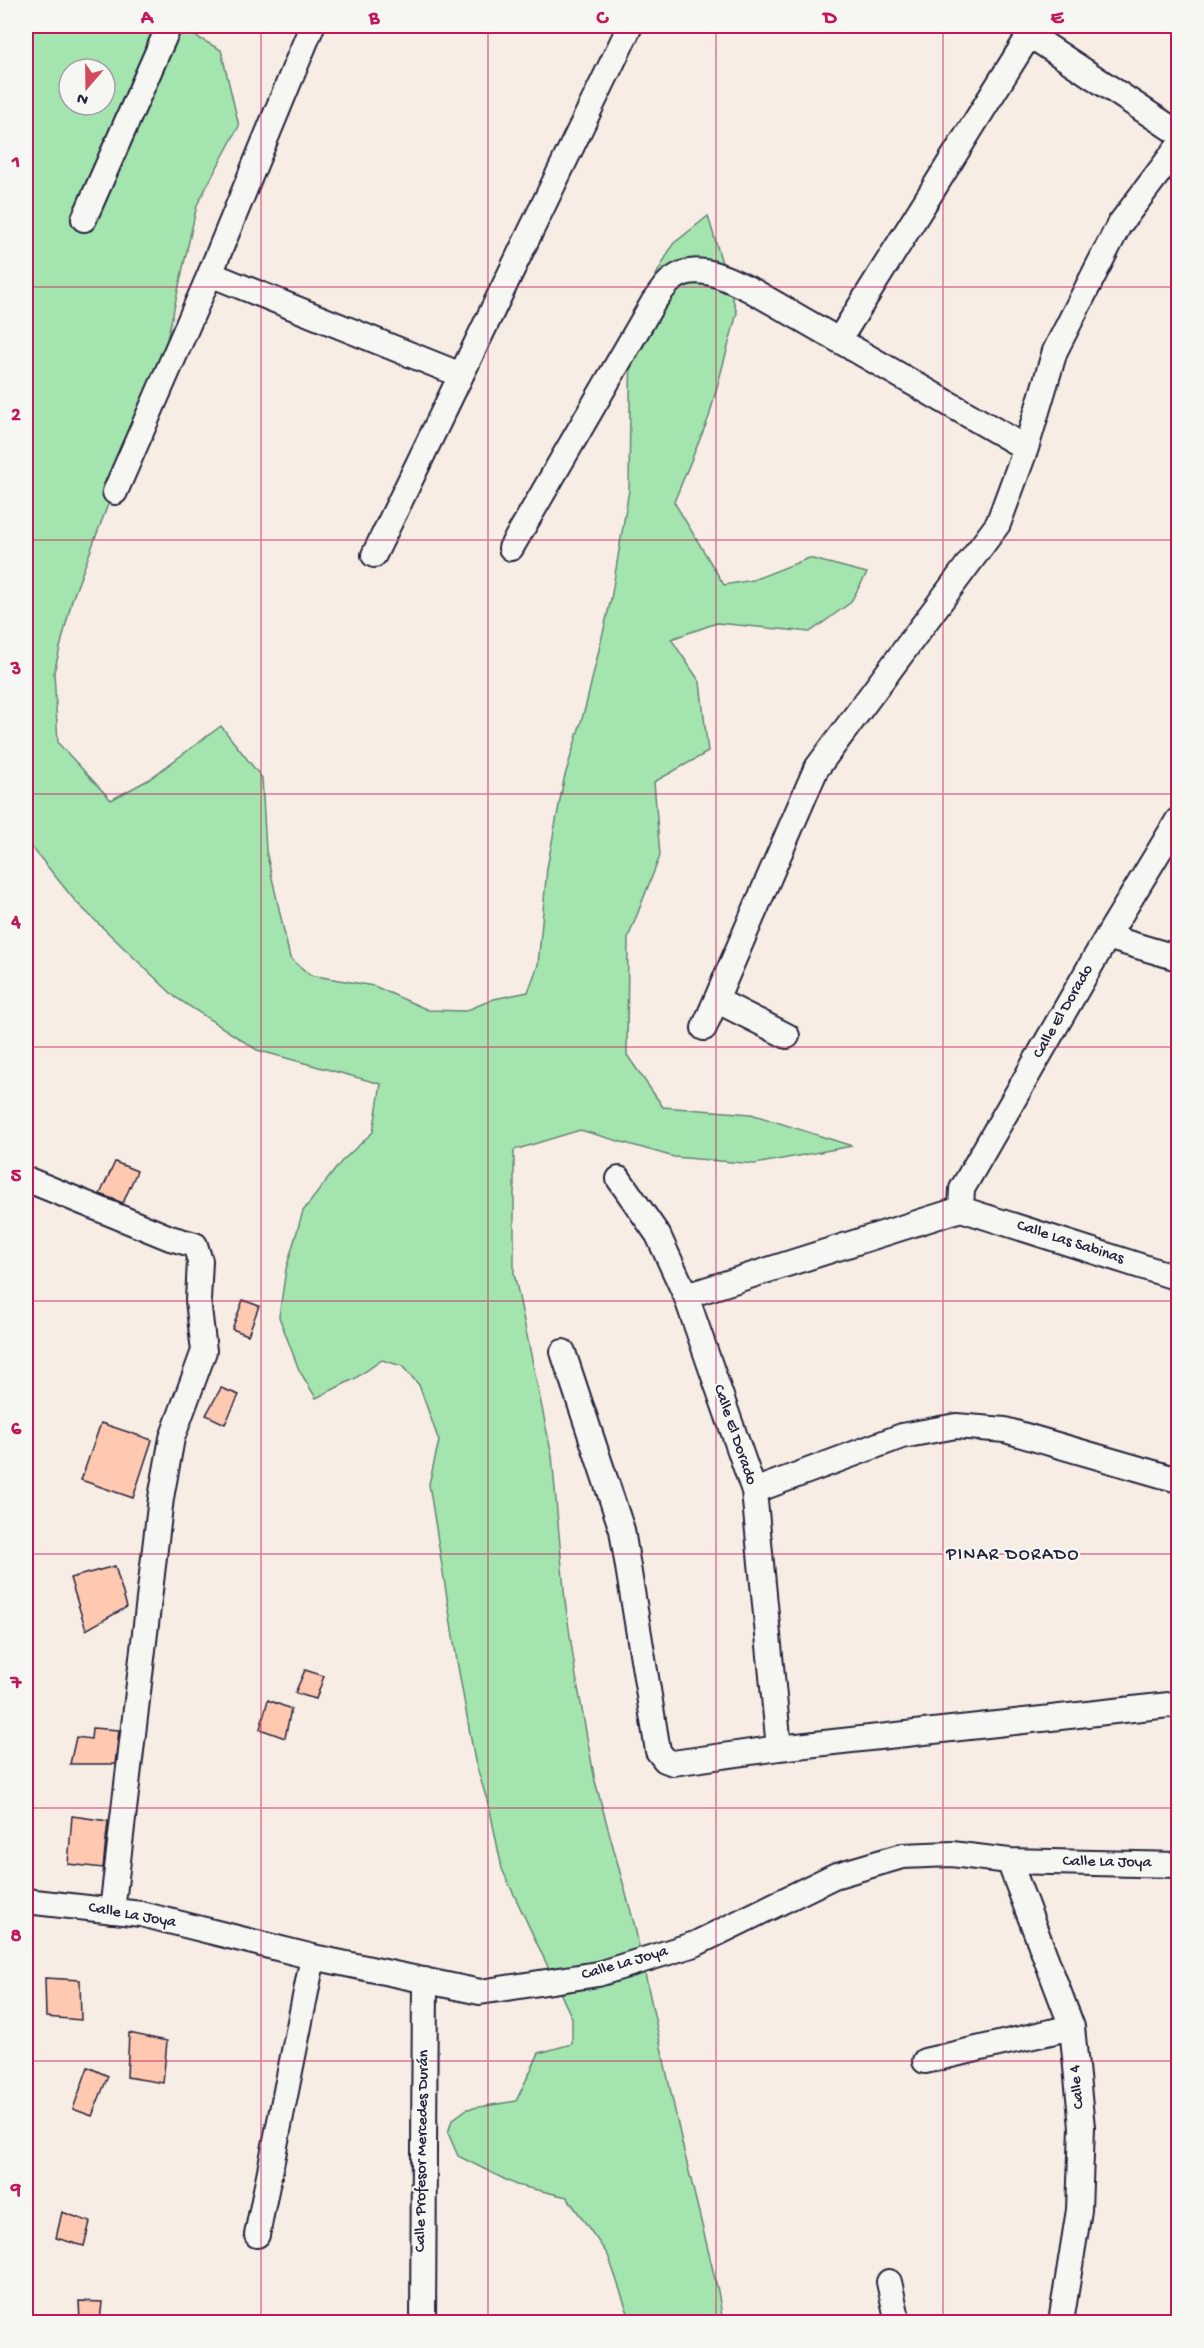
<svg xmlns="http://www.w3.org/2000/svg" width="1204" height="2348" font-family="'Gochi Hand',sans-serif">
	<rect width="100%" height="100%" fill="#f8ede5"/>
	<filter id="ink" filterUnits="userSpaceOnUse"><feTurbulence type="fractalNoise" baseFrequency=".0167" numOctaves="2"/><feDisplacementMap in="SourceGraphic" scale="12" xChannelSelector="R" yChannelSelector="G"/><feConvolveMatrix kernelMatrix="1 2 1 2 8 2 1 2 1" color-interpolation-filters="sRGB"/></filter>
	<g filter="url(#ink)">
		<path fill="#a4e5af" stroke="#638475" stroke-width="1.5" fill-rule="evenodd" d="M26 26H177L221 50 239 126 197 205 163 358 72 600 54 672 58 743 111 800 148 780 221 726 262 778 266 851 290 958 310 975 374 986 428 1010 465 1011 494 999 528 992 538 965 547 868 564 779 586 705 611 599 629 490 631 321 673 244 708 216 737 313 709 417 674 502 724 585 753 580 809 558 867 573 850 603 810 632 717 623 671 639 700 682 708 752 654 782 660 856 628 938 627 1055 663 1107 751 1114 852 1146 755 1164 674 1157 580 1130 514 1150V1273L552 1456 565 1601 576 1677 595 1781 634 1923 682 2143 718 2291 723 2322H631L608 2255 567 2197 516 2185 458 2156 448 2133 452 2120 467 2109 516 2101 539 2053 572 2044V2018L502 1869 490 1810 475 1761 457 1661 429 1484 439 1441 419 1385 402 1366 382 1360 354 1379 316 1398 299 1370 279 1317 286 1269 303 1211 341 1162 373 1132 381 1084 257 1050 175 997 76 902 26 840ZM69 69H105V105H69Z"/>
		<path fill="#ffc8b1" stroke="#22223b" stroke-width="1.5" d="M115 1162 137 1171 123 1203 100 1194Z
			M243 1300 259 1306 248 1335 232 1329Z
			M221 1388 239 1395 225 1424 206 1415Z
			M101 1423 152 1440 133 1498 81 1480Z
			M115 1566 127 1607 86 1630 70 1578Z
			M305 1670 324 1676 316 1699 295 1693Z
			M268 1700 291 1709 285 1738 260 1729Z
			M92 1728 119 1730 115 1764H70L76 1737 91 1739Z
			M72 1816 108 1821 103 1868 68 1864Z
			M45 1978 80 1980 81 2020 46 2017Z
			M129 2033 167 2041 163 2083 127 2077Z
			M88 2067 108 2076 92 2116 73 2109Z
			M62 2212 90 2222 84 2246 56 2238Z
			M79 2301 102 2302 100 2322H80Z"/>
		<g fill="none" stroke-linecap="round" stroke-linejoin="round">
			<g stroke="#22223b" stroke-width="28">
				<path id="minor" d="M1030 35 1178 133
					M84 219 169 26
					M210 274 461 375
					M839 340 1035 26
					M115 492 210 274 312 26
					M511 548 654 301C660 294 665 284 673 279 697 260 730 280 753 291L1026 448
					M374 555 630 26
					M1107 937 1178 958
					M716 1000 787 1036
					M704 1028 816 769 998 524 1026 448 1055 351 1119 225 1178 147
					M26 1179 170 1238 195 1245 200 1261 198 1300 204 1351 172 1438 161 1498 112 1911
					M619 1179 658 1235 686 1296 754 1491 779 1748
					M961 1209 962 1189 1107 937 1178 820
					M961 1209 1178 1278
					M686 1296 961 1209
					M563 1352 622 1530 658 1751 665 1760 673 1763 779 1748 1178 1704
					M754 1491 902 1436 956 1426 1005 1430 1178 1480
					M1009 1861 1072 2027 1082 2127 1079 2210 1061 2322
					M26 1901 141 1914 313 1957 480 1992 598 1974 695 1944 834 1876 902 1856 952 1854 1009 1861 1178 1865
					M925 2061 1072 2027
					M257 2235 313 1957
					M889 2282 898 2322
					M423 2322 425 1980"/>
			</g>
			<use href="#minor" stroke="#f6f6f2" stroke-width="24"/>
		</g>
	</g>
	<path fill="none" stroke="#c2185b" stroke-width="1.5" stroke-opacity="0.55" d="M261 26V2322M488 26V2322M716 26V2322M943 26V2322M26 287H1178M26 540H1178M26 794H1178M26 1047H1178M26 1301H1178M26 1554H1178M26 1808H1178M26 2061H1178"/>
	<g text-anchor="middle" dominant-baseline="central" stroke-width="4.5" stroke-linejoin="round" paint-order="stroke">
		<g font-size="16" fill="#22223b" stroke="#f6f6f2">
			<text transform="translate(1064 1012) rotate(-60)">Calle El Dorado</text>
			<text transform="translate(1070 1243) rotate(18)">Calle Las Sabinas</text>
			<text transform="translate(734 1435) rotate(71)">Calle El Dorado</text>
			<text transform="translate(1107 1863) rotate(1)">Calle La Joya</text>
			<text transform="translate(132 1916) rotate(10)">Calle La Joya</text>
			<text transform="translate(625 1964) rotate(-16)">Calle La Joya</text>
			<text transform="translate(1078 2087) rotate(-96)">Calle 4</text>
			<text transform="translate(423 2151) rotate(-89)">Calle Profesor Mercedes Durán</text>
		</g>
		<g font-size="18" letter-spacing="1.5" fill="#22223b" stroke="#f6f6f2">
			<text x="1013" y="1555">PINAR DORADO</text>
		</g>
	</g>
	<rect width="1204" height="2348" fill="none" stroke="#f6f6f2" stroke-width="66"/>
	<g transform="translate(87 87) rotate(200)"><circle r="28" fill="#f6f6f2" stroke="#a1a1a9" stroke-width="1.5"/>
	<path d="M0-4.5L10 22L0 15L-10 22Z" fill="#d1495b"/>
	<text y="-9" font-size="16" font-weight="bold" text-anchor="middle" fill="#22223b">N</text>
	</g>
	<rect x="33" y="33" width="1138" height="2282" fill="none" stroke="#c2185b" stroke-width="2"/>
	<g font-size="20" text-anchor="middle" font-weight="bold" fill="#c2185b">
		<text x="147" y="23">A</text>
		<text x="374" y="23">B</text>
		<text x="602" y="23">C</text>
		<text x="830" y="23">D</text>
		<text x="1057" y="23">E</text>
		<text x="16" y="167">1</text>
		<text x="16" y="420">2</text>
		<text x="16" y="674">3</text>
		<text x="16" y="927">4</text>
		<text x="16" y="1181">5</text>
		<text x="16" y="1434">6</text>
		<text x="16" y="1688">7</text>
		<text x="16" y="1941">8</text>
		<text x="16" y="2195">9</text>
	</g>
</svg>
